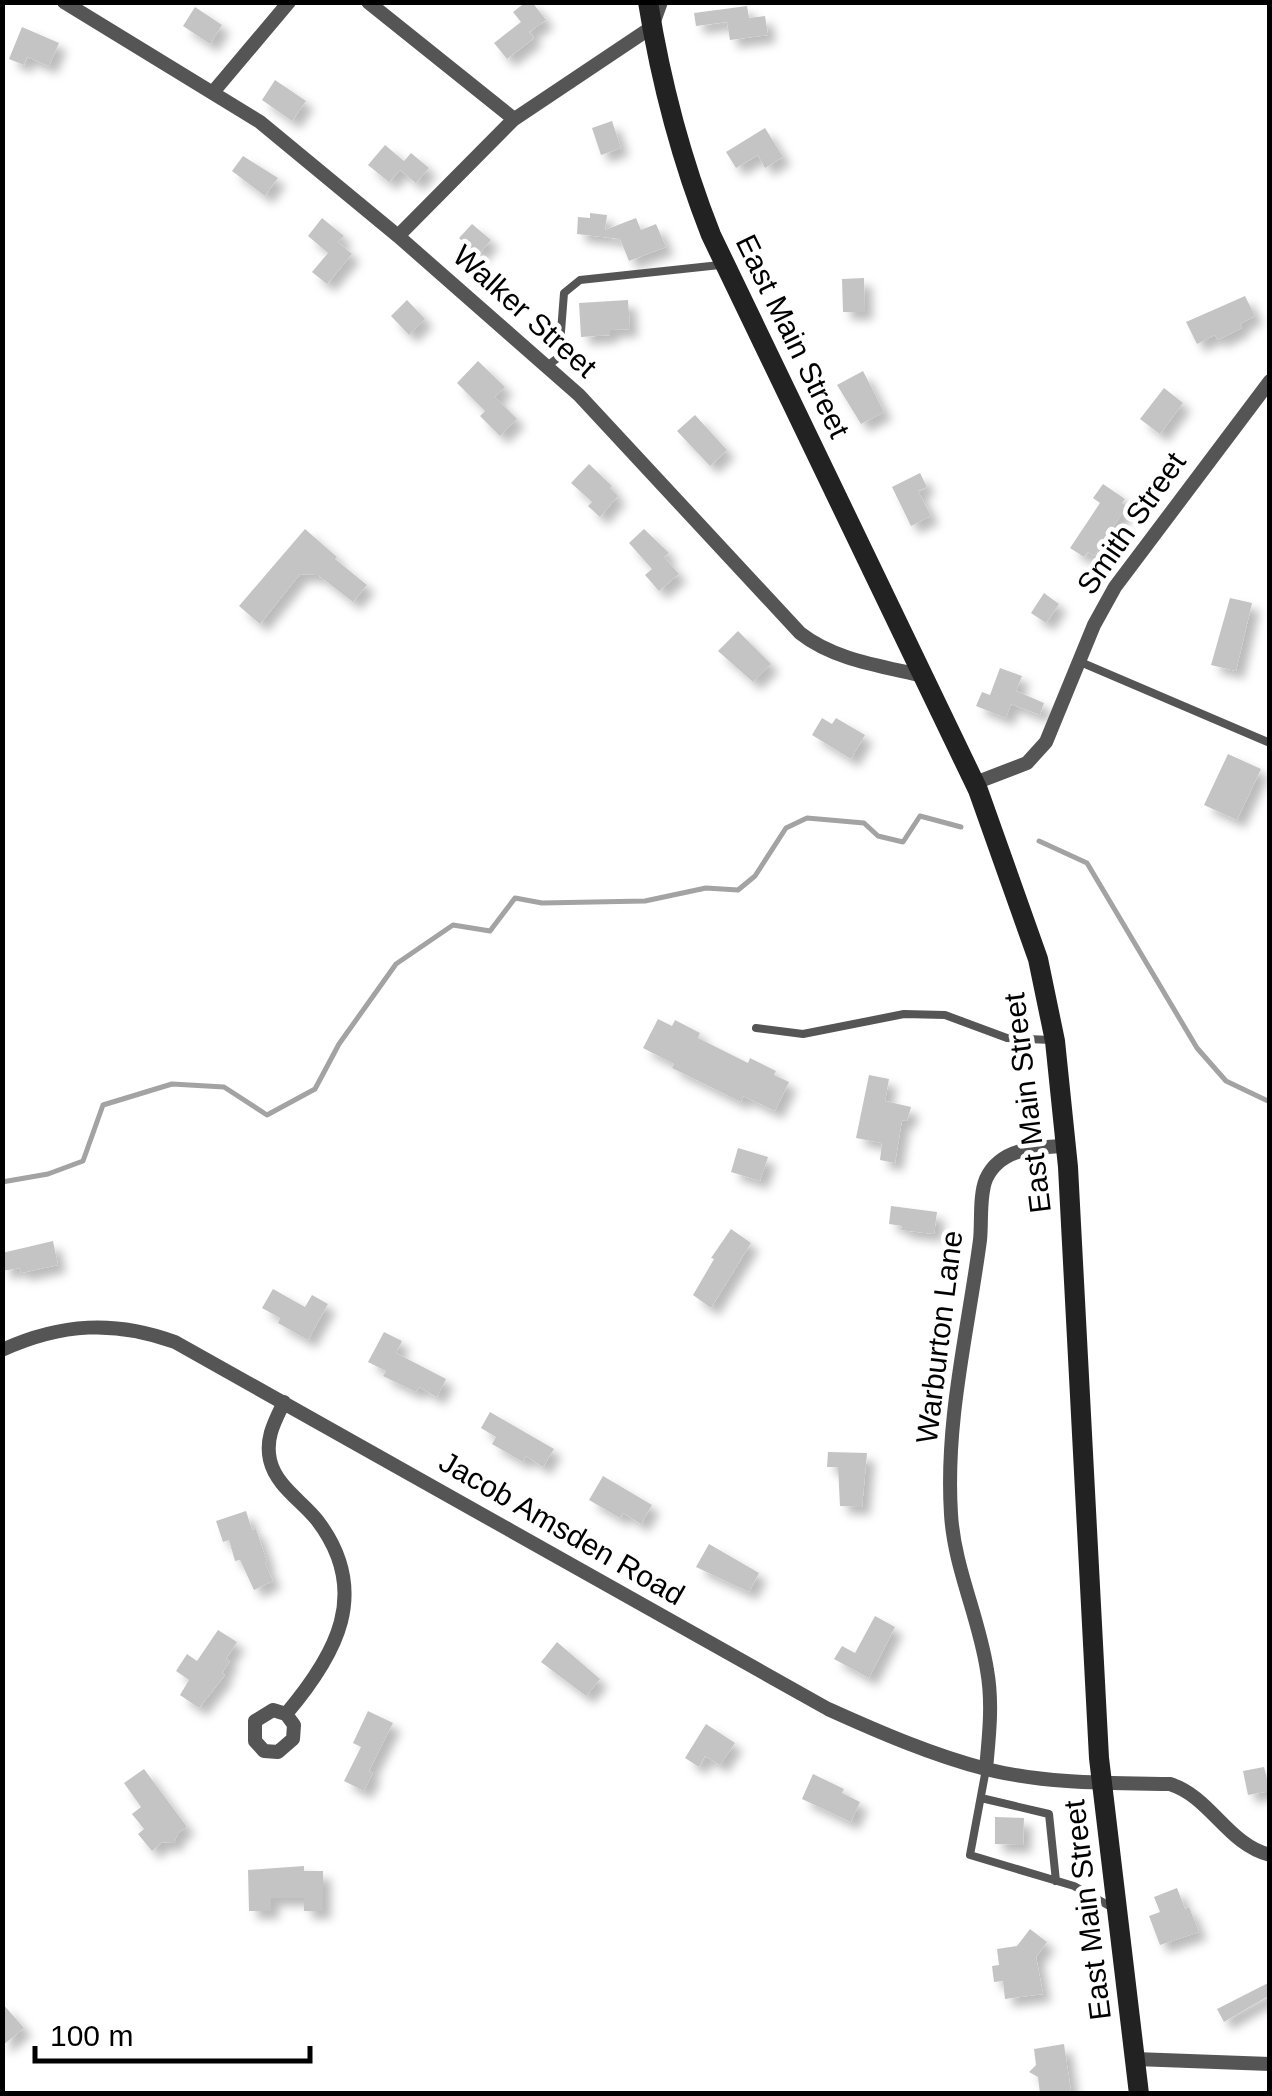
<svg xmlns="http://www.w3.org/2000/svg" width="1272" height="2096" font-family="Helvetica,sans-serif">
	<defs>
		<filter id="shadow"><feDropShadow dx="8" dy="8" stdDeviation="5" flood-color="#0004"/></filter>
	</defs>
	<rect width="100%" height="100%" fill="#fff"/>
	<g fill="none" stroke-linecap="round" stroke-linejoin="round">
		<path stroke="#a3a3a3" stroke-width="5" d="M1039 841 1087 863 1197 1048 1226 1081 1270 1102
			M2 1182 48 1174 83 1161 103 1105 172 1084 224 1087 267 1115 315 1089 339 1044 396 964 453 925 490 931 515 898 542 903 645 901 706 888 738 890 755 876 786 828 807 818 864 823 878 836 903 842 920 816 961 827"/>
	</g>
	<path fill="#c4c4c4" filter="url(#shadow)" d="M526 2H532L546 20 529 32 534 38 507 59 494 43 521 22 513 12Z
		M747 6 749 18 765 16 768 35 730 40 727 22 696 26 694 13Z
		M195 7 222 25 210 44 183 26Z
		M22 27 59 43 49 66 27 57 24 65 9 59Z
		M275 80 306 101 292 121 262 100Z
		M612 121 621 148 601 155 592 128Z
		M765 128 783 157 765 168 758 155 736 168 726 152Z
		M385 145 404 161 411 153 429 168 416 183 400 170 389 182 368 165Z
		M243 156 278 178 265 196 232 171Z
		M590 213 607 215 605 230 636 218 641 230 656 224 666 247 629 261 620 239 577 234 578 217 590 218Z
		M322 218 344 236 338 242 352 254 327 284 312 272 328 253 308 236Z
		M472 224 491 240 478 255 459 238Z
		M864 278 865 312H843L842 279Z
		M1245 296 1255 316 1240 324 1242 328 1218 340 1215 335 1197 344 1186 322Z
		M407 300 425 319 409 335 391 316Z
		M628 300 630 329 610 330V335L581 337 579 303Z
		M478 361 505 387 495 397 517 419 500 436 480 416 485 411 457 383Z
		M863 371 884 412 861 424 837 385Z
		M1164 388 1183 403 1160 434 1140 419Z
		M695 415 727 450 710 466 677 431Z
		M589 464 612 486 610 488 618 496 600 517 588 506 592 502 571 483Z
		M920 473 927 487 918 491 931 516 911 526 892 487Z
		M1103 484 1125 499 1122 503 1127 506 1094 556 1088 552 1084 557 1070 548 1100 503 1093 498Z
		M305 529 337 557 335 559 367 585 353 602 318 575 300 574 260 624 239 606Z
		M644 529 669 553 664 557 679 574 659 591 645 575 652 569 629 543Z
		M1044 593 1059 604 1046 623 1031 613Z
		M1230 598 1252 603 1236 671 1211 665Z
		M738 631 771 664 753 682 718 651Z
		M1000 668 1022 676 1016 691 1044 703 1040 715 1011 704 1006 718 976 706 982 692 990 695Z
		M822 718 832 724 836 718 865 735 851 759 812 735Z
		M1228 754 1261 769 1237 820 1204 805Z
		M658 1019 672 1026 675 1020 700 1033 698 1038 748 1063 750 1058 776 1071 774 1075 789 1082 775 1111 743 1096 741 1102 672 1068 674 1064 643 1048Z
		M869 1075 889 1079 885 1101 911 1107 907 1121 902 1120 895 1163 880 1160 882 1143 856 1138Z
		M738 1148 768 1157 760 1181 731 1172Z
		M891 1206 937 1212 934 1234 901 1230 902 1226 889 1224Z
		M731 1229 751 1243 711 1308 693 1295 714 1259 711 1258Z
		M53 1241 58 1265 21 1273 20 1268 2 1271V1253Z
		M273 1289 305 1307 312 1295 328 1304 308 1340 278 1323 280 1318 262 1308Z
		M384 1332 402 1341 396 1353 446 1379 437 1397 419 1387 416 1392 383 1376 386 1371 368 1362Z
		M490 1412 554 1449 543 1467 526 1456 523 1462 492 1444 496 1437 481 1428Z
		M828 1452 867 1453 862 1507 840 1506 838 1467H827Z
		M603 1476 652 1505 641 1524 623 1513 620 1518 589 1500Z
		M246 1511 252 1530 256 1529 267 1562 265 1563 273 1581 254 1590 240 1560 235 1561 229 1540 223 1542 216 1521Z
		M709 1544 759 1573 749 1592 696 1567Z
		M875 1616 895 1627 869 1678 834 1659 842 1646 855 1653Z
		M218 1630 237 1642 226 1659 230 1661 222 1673 225 1675 199 1708 180 1695 189 1680 176 1671 187 1654 197 1661Z
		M557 1642 600 1679 586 1696 541 1662Z
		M368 1711 393 1723 369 1771 373 1773 364 1791 344 1781 361 1747 353 1743Z
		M706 1724 735 1743 720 1765 705 1756 699 1767 685 1758Z
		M1264 1767 1270 1791 1248 1795 1243 1771Z
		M144 1769 187 1827 178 1833 174 1843 162 1842 152 1851 138 1834 144 1829 132 1814 141 1807 124 1783Z
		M813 1774 844 1789 842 1793 860 1802 851 1822 802 1799Z
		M995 1817 1024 1818 1023 1845 995 1844Z
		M304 1866V1871H323V1911H304V1898H271V1911H249L248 1870Z
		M1177 1888 1185 1909 1189 1907 1199 1932 1160 1945 1149 1916 1160 1912 1154 1897Z
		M1030 1929 1047 1942 1036 1957 1043 1994 1005 1999 1003 1981 994 1982 992 1966 999 1965 997 1949 1017 1946Z
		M1270 1982V1995L1224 2022 1217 2009Z
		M2 2003 24 2028 2 2046Z
		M1064 2044 1071 2092 1040 2094 1038 2077 1029 2072 1036 2065 1034 2049Z"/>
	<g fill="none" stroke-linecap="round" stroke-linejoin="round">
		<path stroke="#555" stroke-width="8" d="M547 366 559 357 564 293 580 280 720 265
			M1078 661 1270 743
			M756 1028 803 1034 904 1014 945 1015 1007 1038 1051 1040
			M986 1769 970 1855 1074 1886 1113 1908
			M981 1798 1049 1814 1056 1881"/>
		<path stroke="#555" stroke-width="14" d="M64 2 260 122 398 236 579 395 800 633C834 660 882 666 924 676
			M368 2 514 119
			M214 91 289 2
			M398 236 513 120 652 27 661 2
			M975 783 1027 763 1046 742 1094 625 1115 587 1270 381
			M2 1350C61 1323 115 1320 175 1342L828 1709C879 1732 932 1755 986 1769 1046 1784 1109 1783 1170 1784 1211 1797 1227 1844 1270 1855
			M284 1402C275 1421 265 1438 270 1460 276 1486 302 1501 317 1520 372 1592 336 1655 286 1714L273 1710 255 1721V1741L264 1751 278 1752 293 1739 294 1725 286 1714
			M986 1769C989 1736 993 1703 987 1670 979 1617 954 1567 951 1514 945 1421 968 1331 980 1240 982 1222 979 1196 986 1179 1000 1148 1036 1147 1066 1146
			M1135 2059 1270 2064"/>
		<path stroke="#222" stroke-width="20" d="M648 2C661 83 681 159 711 235L978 790 1038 959 1055 1041 1068 1167 1099 1758 1139 2094"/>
	</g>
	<g text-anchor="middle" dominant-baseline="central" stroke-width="9" stroke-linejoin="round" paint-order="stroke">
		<g font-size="30" fill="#000" stroke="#fff">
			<text transform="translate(525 311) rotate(42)">Walker Street</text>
			<text transform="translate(793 336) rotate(64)">East Main Street</text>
			<text transform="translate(1131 523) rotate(-55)">Smith Street</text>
			<text transform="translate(1027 1103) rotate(-97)">East Main Street</text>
			<text transform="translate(939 1337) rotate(-83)">Warburton Lane</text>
			<text transform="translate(562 1528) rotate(30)">Jacob Amsden Road</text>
			<text transform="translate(1087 1910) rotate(-97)">East Main Street</text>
		</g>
	</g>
	<rect width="1272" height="2096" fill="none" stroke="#000000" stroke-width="10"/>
	<path d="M35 2046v15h275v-15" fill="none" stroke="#000000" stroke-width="5"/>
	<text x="50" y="2046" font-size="30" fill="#000000" stroke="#ffffff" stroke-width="8" paint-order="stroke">100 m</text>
</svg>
